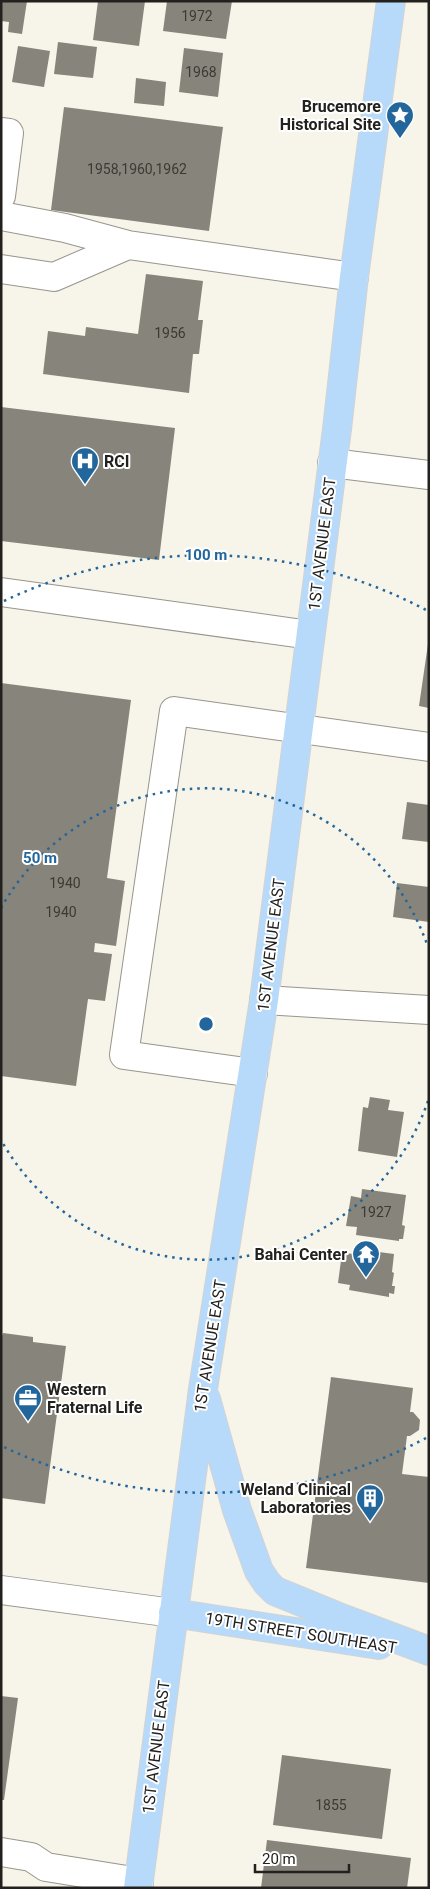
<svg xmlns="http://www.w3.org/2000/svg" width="430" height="1889" font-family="Roboto,sans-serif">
	<rect width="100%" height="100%" fill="#f7f4ea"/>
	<path fill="#87847b" d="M1 1H27L22 34 8 32 9 22 1 21Z
		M98 1H145L139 46 93 40Z
		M167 1H232L226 39 163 31Z
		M58 42 97 47 93 78 54 74Z
		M18 46 50 51 44 87 12 82Z
		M184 48 223 53 218 97 179 92Z
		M136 78 166 82 164 106 134 103Z
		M64 107 223 127 209 231 51 210Z
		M146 274 203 281 198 320H203L199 354H193L189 393 43 374 48 331 85 336 86 327 138 334Z
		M1 407 175 428 159 560 1 541Z
		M428 644H429V708L419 706Z
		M1 683 131 700 107 878 125 881 116 946 95 943 94 952 112 954 105 1001 88 999 76 1086 1 1076Z
		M407 802 429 805V842L402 839Z
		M397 883 429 887V922L393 917Z
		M370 1097 390 1100 388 1110 404 1112 397 1157 358 1151 363 1107 368 1108Z
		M362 1189 406 1195 402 1225 405 1226 403 1239H399V1241L356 1235 357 1227 346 1226 351 1196 361 1198Z
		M356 1249 394 1254 392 1272 394 1273 392 1286H395L394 1294 389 1293V1297L349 1290 350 1285 338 1283 342 1253 355 1254Z
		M3 1333 33 1337V1342L66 1346 45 1504 1 1498V1339Z
		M331 1377 413 1388 410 1412H413L420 1420 419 1430 410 1436H407L402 1474 429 1477V1583L306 1568Z
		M1 1696 18 1698 4 1800H1Z
		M282 1755 391 1769 382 1839 273 1825Z
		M267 1840 411 1858 407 1888H261Z"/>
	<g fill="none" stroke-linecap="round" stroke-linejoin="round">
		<g stroke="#98958c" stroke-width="30">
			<path id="minor" d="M1 132 9 133 1 196
				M1 216 65 228 128 245
				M1 269 54 277 128 245 354 277
				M332 463 429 475
				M1 592 310 635
				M264 1000 429 1010
				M253 1073 124 1055 174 711 429 747
				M1 1590 173 1613
				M1 1852 31 1857 46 1867 139 1882"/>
		</g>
		<g stroke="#d3d3d2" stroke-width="30">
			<path id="major" d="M206 1399 237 1510 259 1571 267 1583 275 1591 336 1616 429 1651
				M173 1613 379 1645
				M138 1888 203 1389 264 1000 337 429 354 277 391 1"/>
		</g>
		<use href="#minor" stroke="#fff" stroke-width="28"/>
		<use href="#major" stroke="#b7dafa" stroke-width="28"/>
	</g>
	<g fill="none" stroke="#23669b" stroke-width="2.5" stroke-dasharray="2.5 5">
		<path d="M428 1101A235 235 0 0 1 1 1140M1 908A235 235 0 0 1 428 947"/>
		<path d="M426 1438A469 469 0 0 1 4 1447M4 601A469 469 0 0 1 426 610"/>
	</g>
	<defs>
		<g id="sight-pin" transform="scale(1.4375)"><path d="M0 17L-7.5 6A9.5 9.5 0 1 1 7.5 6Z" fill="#23669b" stroke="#fff"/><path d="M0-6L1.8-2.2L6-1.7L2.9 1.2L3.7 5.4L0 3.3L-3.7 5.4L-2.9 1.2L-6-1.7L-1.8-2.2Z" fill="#fff"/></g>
		<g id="hospital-pin" transform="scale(1.4375)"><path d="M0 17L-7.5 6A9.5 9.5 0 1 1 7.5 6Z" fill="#23669b" stroke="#fff"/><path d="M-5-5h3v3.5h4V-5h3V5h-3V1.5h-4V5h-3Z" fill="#fff"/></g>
		<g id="temple-pin" transform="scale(1.4375)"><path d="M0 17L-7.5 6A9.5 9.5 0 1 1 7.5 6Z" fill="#23669b" stroke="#fff"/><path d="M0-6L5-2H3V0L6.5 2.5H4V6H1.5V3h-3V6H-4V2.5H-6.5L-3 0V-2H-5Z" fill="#fff"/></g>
		<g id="office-pin" transform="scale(1.4375)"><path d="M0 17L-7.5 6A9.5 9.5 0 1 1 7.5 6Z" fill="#23669b" stroke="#fff"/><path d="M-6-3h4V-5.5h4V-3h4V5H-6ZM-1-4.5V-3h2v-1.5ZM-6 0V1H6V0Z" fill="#fff"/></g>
		<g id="building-pin" transform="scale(1.4375)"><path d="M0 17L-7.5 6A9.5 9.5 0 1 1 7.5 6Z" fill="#23669b" stroke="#fff"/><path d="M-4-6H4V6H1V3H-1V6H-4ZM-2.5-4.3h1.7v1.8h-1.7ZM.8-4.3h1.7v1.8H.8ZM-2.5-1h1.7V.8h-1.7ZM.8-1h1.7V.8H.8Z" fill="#fff"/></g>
	</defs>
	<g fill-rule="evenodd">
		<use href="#sight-pin" x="400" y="115"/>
		<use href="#hospital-pin" x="85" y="461"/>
		<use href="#temple-pin" x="366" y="1254"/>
		<use href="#office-pin" x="28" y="1398"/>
		<use href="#building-pin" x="370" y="1498"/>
	</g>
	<g text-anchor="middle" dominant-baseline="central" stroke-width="4" stroke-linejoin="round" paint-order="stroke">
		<g font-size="14" fill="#3b3a34">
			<text x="197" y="16">1972</text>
			<text x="201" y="72">1968</text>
			<text x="137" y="169">1958,1960,1962</text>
			<text x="170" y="333">1956</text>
			<text x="65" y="883">1940</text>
			<text x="61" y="912">1940</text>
			<text x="376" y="1212">1927</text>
			<text x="331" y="1805">1855</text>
		</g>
		<g font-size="16" font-weight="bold" fill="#22211d" stroke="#fff" text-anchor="end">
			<text x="381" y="106">Brucemore<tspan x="381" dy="18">Historical Site</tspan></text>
			<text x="104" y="461" text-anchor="start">RCI</text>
			<text x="347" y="1254">Bahai Center</text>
			<text x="47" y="1389" text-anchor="start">Western<tspan x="47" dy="18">Fraternal Life</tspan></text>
			<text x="351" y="1489">Weland Clinical<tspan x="351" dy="18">Laboratories</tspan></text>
		</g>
		<g font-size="16" fill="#22211d" stroke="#fff">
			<text transform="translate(322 544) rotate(-83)">1ST AVENUE EAST</text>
			<text transform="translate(271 945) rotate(-83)">1ST AVENUE EAST</text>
			<text transform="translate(210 1346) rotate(-81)">1ST AVENUE EAST</text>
			<text transform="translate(301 1633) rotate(9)">19TH STREET SOUTHEAST</text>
			<text transform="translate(156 1747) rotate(-83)">1ST AVENUE EAST</text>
		</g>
	</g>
	<circle cx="206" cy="1024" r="8" fill="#23669b" stroke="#fff" stroke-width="2.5"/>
	<g font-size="15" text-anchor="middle" font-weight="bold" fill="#23669b" stroke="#fff" stroke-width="4" stroke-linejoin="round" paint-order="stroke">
		<text x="206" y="560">100 m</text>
		<text x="40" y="863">50 m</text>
	</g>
	<rect width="430" height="1889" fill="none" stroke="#22211d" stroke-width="5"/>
	<path d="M255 1864v8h94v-8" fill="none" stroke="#22211d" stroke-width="2.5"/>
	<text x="262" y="1864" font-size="15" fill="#22211d" stroke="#ffffff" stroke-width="4" paint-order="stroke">20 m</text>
</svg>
